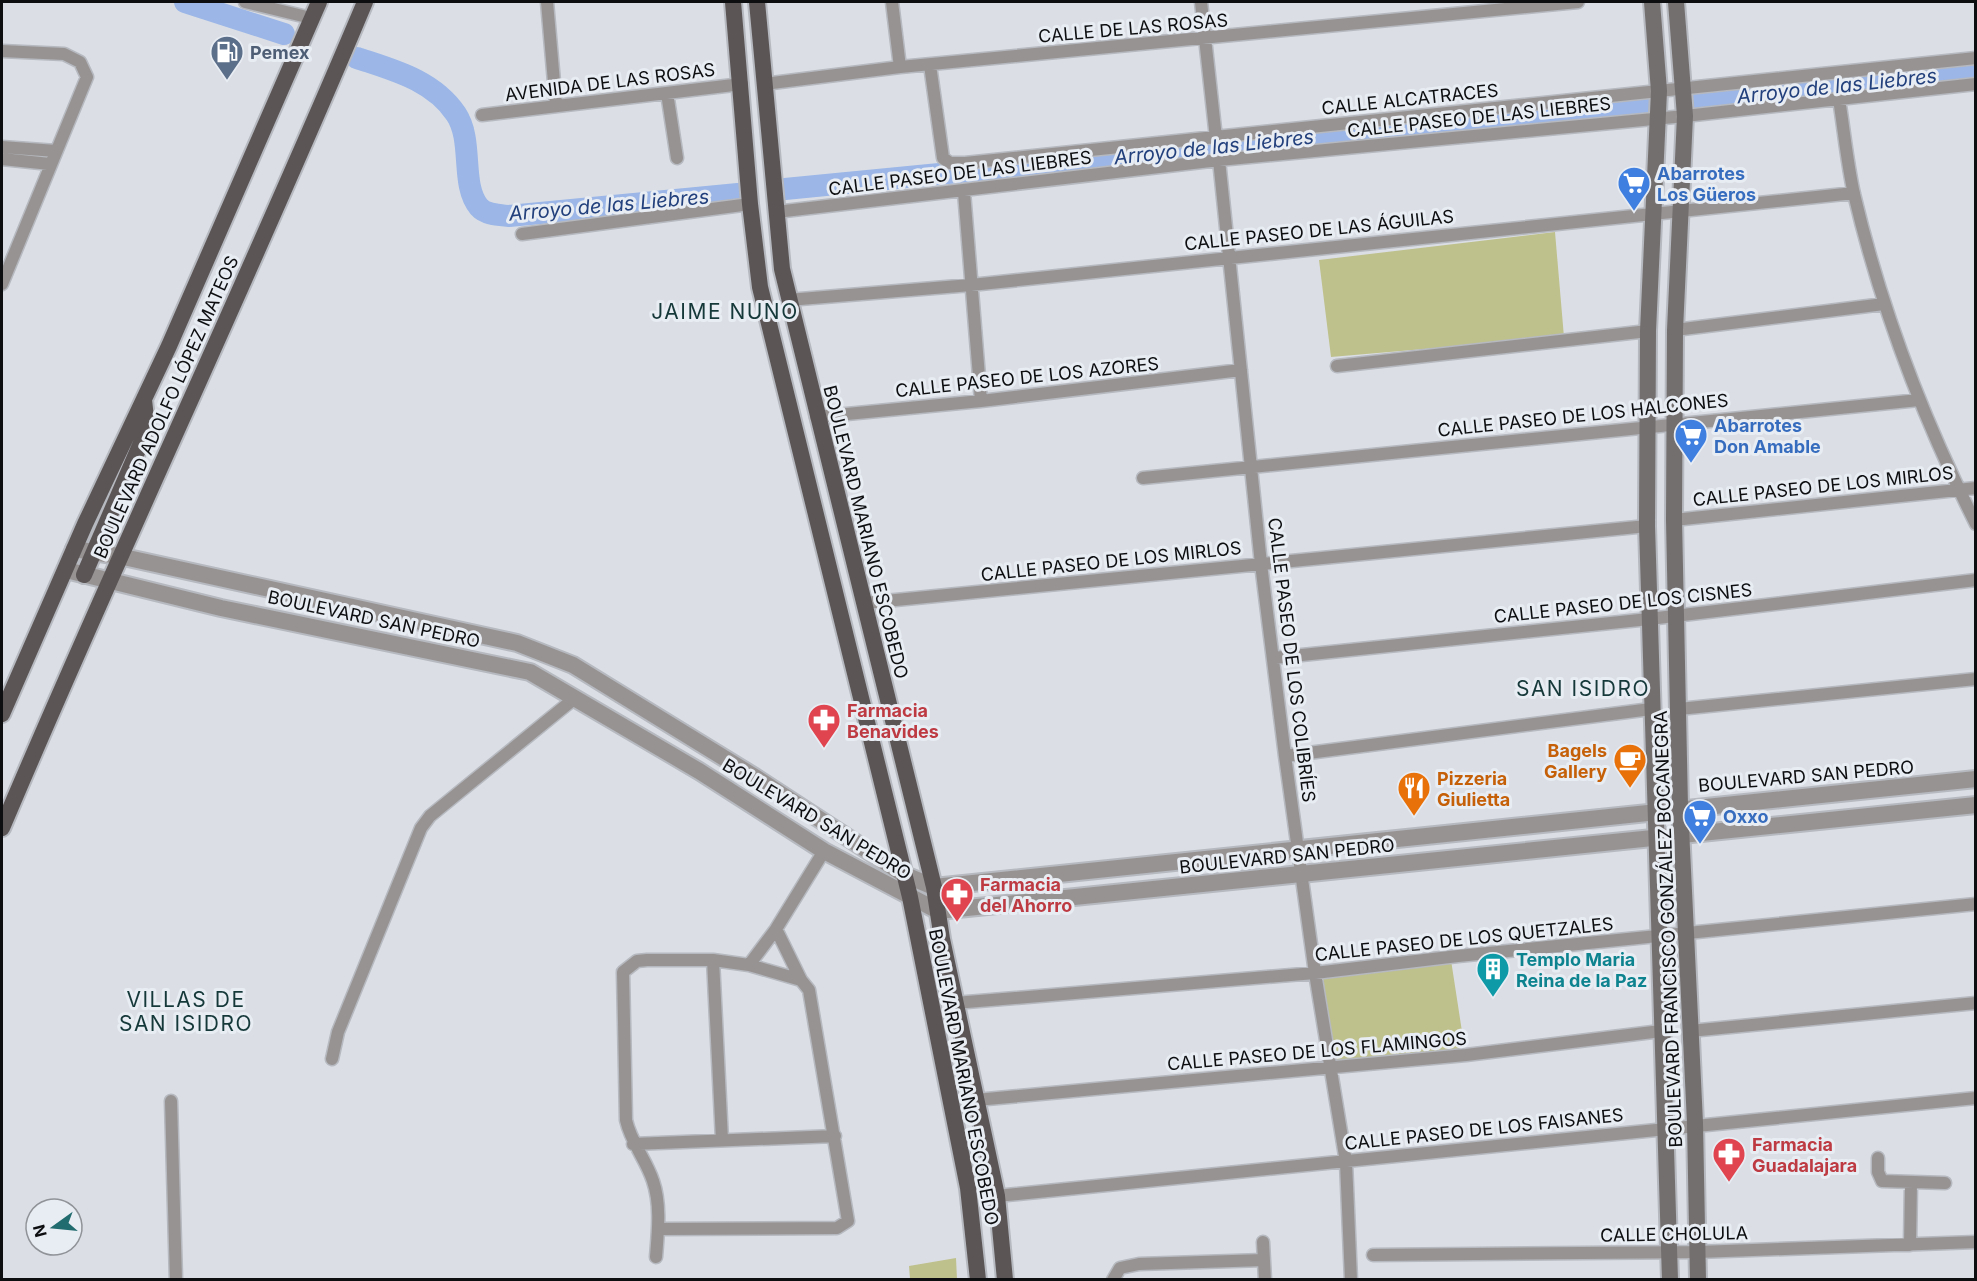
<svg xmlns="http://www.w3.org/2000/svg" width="1977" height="1281" font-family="Inter,sans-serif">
	<rect width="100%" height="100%" fill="#dbdfe5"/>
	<path fill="#bfc18c" d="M1555 232 1564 337 1331 357 1319 260Z
		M1451 960 1465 1051 1335 1061 1323 978Z
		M956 1258 957 1279H910L909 1266Z"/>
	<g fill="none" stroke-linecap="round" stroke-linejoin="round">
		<path stroke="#9bb6e7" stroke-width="22" d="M185 2 284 34
			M357 58C393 70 433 80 456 114 474 141 460 184 479 207 486 215 500 215 509 216L738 194
			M1698 99 1976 72
			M785 189 1643 105"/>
		<g stroke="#b6b9bf" stroke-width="15">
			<path id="minor" d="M245 2 311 18
				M547 2 556 105
				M892 2 900 67
				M1201 2 1216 138
				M2 51 64 54 80 62 87 77 2 284
				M930 65 943 158 950 163H965L1976 58
				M764 84 900 67 1578 2
				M667 93 677 158
				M1839 99C1844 130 1847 163 1854 194 1881 308 1923 419 1976 524
				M482 115 742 84
				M2 147 56 151
				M2 159 50 164
				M1219 160 1261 564 1285 756 1315 973 1346 1162 1351 1280
				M964 192 981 401
				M776 212 1219 160 1685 116 1976 84
				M522 234 750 204
				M788 300 971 285 1854 193
				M1675 330 1884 304
				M1337 366 1648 331
				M816 417 981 401 1241 370
				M1143 478 1919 400
				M1674 520 1976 488
				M865 603 1647 526
				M1273 658 1649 619 1976 580
				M1679 709 1976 679
				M1285 756 1651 709
				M713 960 722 1140
				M749 965 776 929 824 851
				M955 1003 1315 973 1458 956 1976 904
				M1690 1031 1976 1003
				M332 1059 338 1032 421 828 430 816 575 698
				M976 1100 1466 1055 1661 1031
				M171 1101 176 1280
				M633 1144 835 1136
				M1878 1158V1172L1882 1181 1945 1183
				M997 1196C1323 1164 1649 1128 1976 1098
				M658 1229 837 1228 848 1221 809 990 801 980 776 929
				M1263 1242 1265 1280
				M1910 1245 1911 1183
				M1373 1255 1698 1252 1976 1242
				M656 1257C658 1232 661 1204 653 1181 646 1159 631 1143 626 1120L623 972 637 961 647 960H713L749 965 801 980
				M1113 1280 1120 1268 1139 1264 1264 1260"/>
		</g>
		<g stroke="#b6b9bf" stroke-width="20">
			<path id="tertiary" d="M74 549 119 556 517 643 573 665 755 777 905 875 934 887C1281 851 1628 812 1976 779
				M66 570 221 608 530 672 699 771 824 851 938 911 1976 805"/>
		</g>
		<g stroke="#b6b9bf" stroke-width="20">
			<path id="secondary" d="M1652 2 1659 91 1648 331 1647 526 1670 1280
				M1676 2 1685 116 1675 330 1674 520 1680 807 1695 1123 1698 1280"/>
		</g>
		<g stroke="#b6b9bf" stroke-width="20">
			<path id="primary" d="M733 2 750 204 760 287 910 897 968 1188 978 1280
				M757 2 782 269 934 887 942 939 997 1196 1005 1280
				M84 575 144 436 147 427 144 400
				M2 714 85 524 169 346 319 2
				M2 828C119 551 249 279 365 2"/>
		</g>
		<use href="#minor" stroke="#979393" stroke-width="12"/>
		<use href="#tertiary" stroke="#979393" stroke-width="16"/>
		<use href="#secondary" stroke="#746f6f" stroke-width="16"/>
		<use href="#primary" stroke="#5b5556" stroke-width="16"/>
	</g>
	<defs>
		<g id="fuel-pin" transform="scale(1.725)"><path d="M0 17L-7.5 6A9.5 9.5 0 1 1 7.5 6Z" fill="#5c6f8a" stroke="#e8ecf3"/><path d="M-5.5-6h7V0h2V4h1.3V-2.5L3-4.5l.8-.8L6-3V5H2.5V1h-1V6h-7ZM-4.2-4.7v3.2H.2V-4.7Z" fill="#fff"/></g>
		<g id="supermarket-pin" transform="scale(1.725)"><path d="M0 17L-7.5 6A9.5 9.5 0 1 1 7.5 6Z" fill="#3f7fe0" stroke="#e8ecf3"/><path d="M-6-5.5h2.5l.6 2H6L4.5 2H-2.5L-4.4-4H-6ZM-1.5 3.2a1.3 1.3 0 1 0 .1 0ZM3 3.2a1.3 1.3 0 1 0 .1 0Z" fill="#fff"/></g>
		<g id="pharmacy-pin" transform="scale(1.725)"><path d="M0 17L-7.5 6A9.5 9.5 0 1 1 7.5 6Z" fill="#e0444e" stroke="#e8ecf3"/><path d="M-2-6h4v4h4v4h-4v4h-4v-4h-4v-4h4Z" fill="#fff"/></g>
		<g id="cafe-pin" transform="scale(1.725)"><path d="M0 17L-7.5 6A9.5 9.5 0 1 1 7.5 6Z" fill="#e8710a" stroke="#e8ecf3"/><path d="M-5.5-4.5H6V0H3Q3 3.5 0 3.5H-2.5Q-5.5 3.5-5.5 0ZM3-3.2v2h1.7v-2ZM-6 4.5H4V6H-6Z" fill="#fff"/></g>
		<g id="restaurant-pin" transform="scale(1.725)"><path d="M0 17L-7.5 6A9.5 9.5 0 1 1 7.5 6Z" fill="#e8710a" stroke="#e8ecf3"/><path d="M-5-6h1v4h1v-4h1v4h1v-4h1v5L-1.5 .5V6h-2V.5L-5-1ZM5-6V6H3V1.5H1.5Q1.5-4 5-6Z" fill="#fff"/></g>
		<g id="building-pin" transform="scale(1.725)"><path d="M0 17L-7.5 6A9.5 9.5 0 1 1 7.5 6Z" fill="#0f9aa8" stroke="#e8ecf3"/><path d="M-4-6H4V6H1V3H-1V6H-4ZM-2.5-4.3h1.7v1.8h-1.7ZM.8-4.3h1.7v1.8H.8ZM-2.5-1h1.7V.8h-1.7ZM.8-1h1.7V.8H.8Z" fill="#fff"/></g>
	</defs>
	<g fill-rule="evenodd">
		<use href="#fuel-pin" x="227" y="52"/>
		<use href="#supermarket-pin" x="1634" y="183"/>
		<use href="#supermarket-pin" x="1691" y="435"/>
		<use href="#pharmacy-pin" x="824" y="720"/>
		<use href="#cafe-pin" x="1630" y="760"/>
		<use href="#restaurant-pin" x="1414" y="788"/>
		<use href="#supermarket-pin" x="1700" y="816"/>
		<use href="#pharmacy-pin" x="957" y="894"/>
		<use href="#building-pin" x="1493" y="969"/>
		<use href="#pharmacy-pin" x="1729" y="1154"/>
	</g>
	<g text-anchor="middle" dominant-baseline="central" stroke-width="6" stroke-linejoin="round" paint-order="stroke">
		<g font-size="18" fill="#0c0e10" stroke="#e8ecf3">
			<text transform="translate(1133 28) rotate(-5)">CALLE DE LAS ROSAS</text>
			<text transform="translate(610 82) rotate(-7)">AVENIDA DE LAS ROSAS</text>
			<text transform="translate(1410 99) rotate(-6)">CALLE ALCATRACES</text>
			<text transform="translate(1479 117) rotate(-6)">CALLE PASEO DE LAS LIEBRES</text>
			<text transform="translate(960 173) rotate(-7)">CALLE PASEO DE LAS LIEBRES</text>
			<text transform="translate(1319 230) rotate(-6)">CALLE PASEO DE LAS ÁGUILAS</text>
			<text transform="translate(1027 377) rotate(-6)">CALLE PASEO DE LOS AZORES</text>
			<text transform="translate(166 407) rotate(-66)">BOULEVARD ADOLFO LÓPEZ MATEOS</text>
			<text transform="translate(1583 415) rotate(-6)">CALLE PASEO DE LOS HALCONES</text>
			<text transform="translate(1823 486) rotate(-6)">CALLE PASEO DE LOS MIRLOS</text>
			<text transform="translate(866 532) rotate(76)">BOULEVARD MARIANO ESCOBEDO</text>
			<text transform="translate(1111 561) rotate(-6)">CALLE PASEO DE LOS MIRLOS</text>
			<text transform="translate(1623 603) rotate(-6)">CALLE PASEO DE LOS CISNES</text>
			<text transform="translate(374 619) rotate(12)">BOULEVARD SAN PEDRO</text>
			<text transform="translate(1292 660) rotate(83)">CALLE PASEO DE LOS COLIBRÍES</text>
			<text transform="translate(1806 776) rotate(-5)">BOULEVARD SAN PEDRO</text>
			<text transform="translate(817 819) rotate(31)">BOULEVARD SAN PEDRO</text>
			<text transform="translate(1287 856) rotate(-6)">BOULEVARD SAN PEDRO</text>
			<text transform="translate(1668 929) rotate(-92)">BOULEVARD FRANCISCO GONZÁLEZ BOCANEGRA</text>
			<text transform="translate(1464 939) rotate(-6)">CALLE PASEO DE LOS QUETZALES</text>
			<text transform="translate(1317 1051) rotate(-5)">CALLE PASEO DE LOS FLAMINGOS</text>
			<text transform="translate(964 1077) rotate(79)">BOULEVARD MARIANO ESCOBEDO</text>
			<text transform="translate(1484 1129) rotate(-6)">CALLE PASEO DE LOS FAISANES</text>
			<text transform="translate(1674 1234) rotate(-1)">CALLE CHOLULA</text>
		</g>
		<g font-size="18" font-weight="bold" fill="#4e5e75" stroke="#e8ecf3" text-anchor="start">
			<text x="250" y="52">Pemex</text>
		</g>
		<g font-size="18" font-weight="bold" fill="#366cbe" stroke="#e8ecf3" text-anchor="start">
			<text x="1657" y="173">Abarrotes<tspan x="1657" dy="21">Los Güeros</tspan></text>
			<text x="1714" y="425">Abarrotes<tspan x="1714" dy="21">Don Amable</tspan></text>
			<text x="1723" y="816">Oxxo</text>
		</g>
		<g font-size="18" font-weight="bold" fill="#be3a42" stroke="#e8ecf3" text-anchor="start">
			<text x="847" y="710">Farmacia<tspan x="847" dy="21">Benavides</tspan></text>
			<text x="980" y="884">Farmacia<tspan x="980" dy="21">del Ahorro</tspan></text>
			<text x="1752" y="1144">Farmacia<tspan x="1752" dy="21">Guadalajara</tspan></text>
		</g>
		<g font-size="18" font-weight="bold" fill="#c56008" stroke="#e8ecf3" text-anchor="end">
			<text x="1607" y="750">Bagels<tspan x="1607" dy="21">Gallery</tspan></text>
			<text x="1437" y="778" text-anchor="start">Pizzeria<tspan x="1437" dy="21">Giulietta</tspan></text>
		</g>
		<g font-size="18" font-weight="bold" fill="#0d838f" stroke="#e8ecf3" text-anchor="start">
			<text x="1516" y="959">Templo Maria<tspan x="1516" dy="21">Reina de la Paz</tspan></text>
		</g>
		<g font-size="20" font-style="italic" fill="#22407c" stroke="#e8ecf3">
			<text transform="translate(1837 86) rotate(-6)">Arroyo de las Liebres</text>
			<text transform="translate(1214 147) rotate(-6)">Arroyo de las Liebres</text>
			<text transform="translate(609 205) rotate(-5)">Arroyo de las Liebres</text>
		</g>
		<g font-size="21" letter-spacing="1.5" fill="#153839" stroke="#e8ecf3">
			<text x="725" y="311">JAIME NUNO</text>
			<text x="1583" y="688">SAN ISIDRO</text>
			<text x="186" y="999">VILLAS DE<tspan x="186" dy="24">SAN ISIDRO</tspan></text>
		</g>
	</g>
	<rect width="1977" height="1281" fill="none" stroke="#0c0e10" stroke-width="6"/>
	<g transform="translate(54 1227) rotate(255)"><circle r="28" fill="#e8ecf3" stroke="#909398" stroke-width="1.5"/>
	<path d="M0-4.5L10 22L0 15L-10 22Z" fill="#206c6e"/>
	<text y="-9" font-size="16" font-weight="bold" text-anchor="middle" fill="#0c0e10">N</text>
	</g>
</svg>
